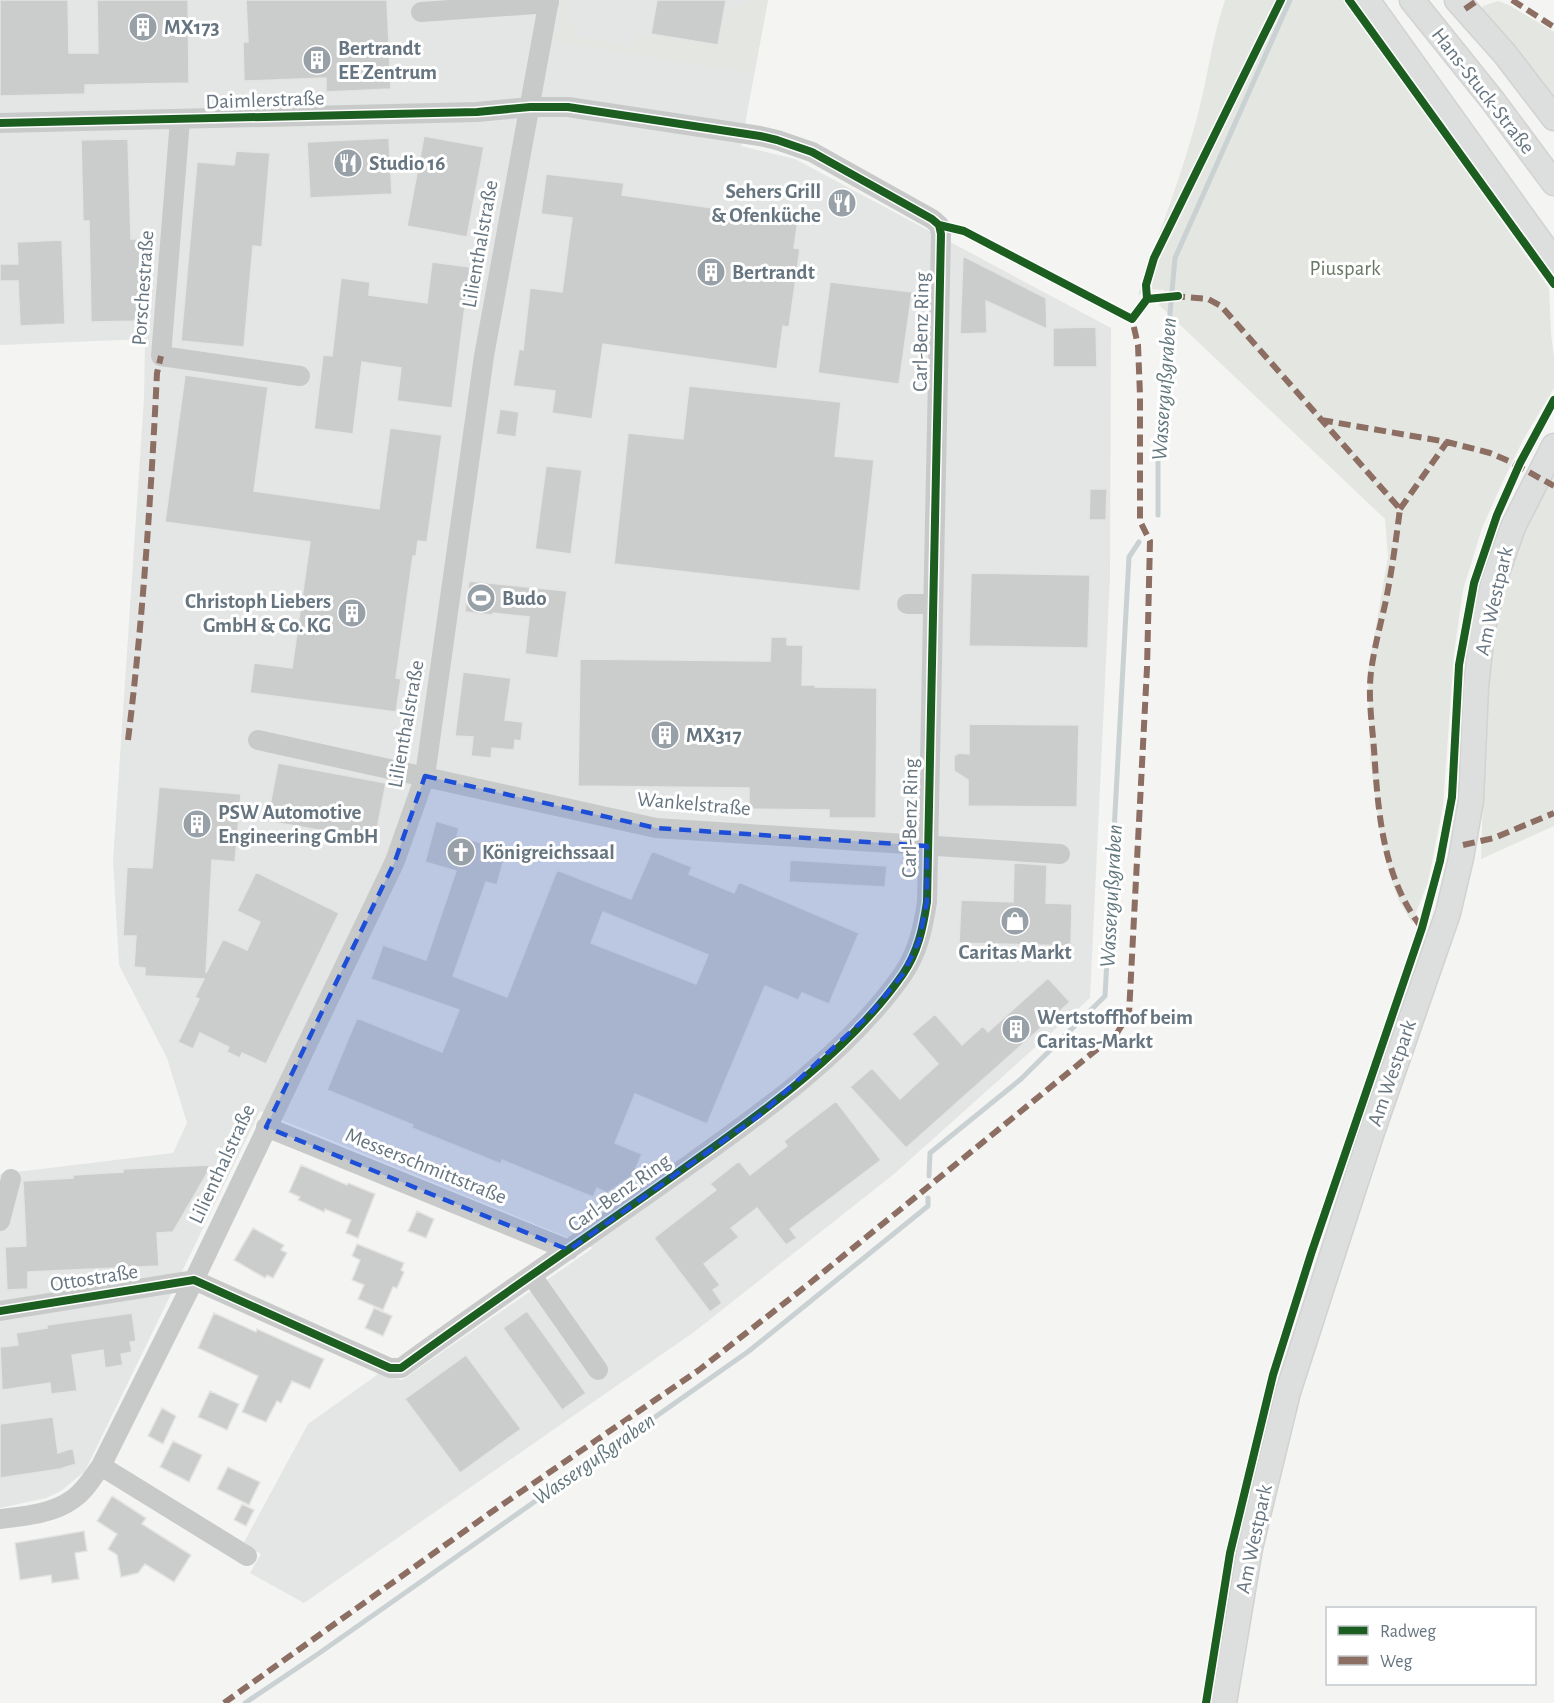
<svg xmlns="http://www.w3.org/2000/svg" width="1554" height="1703" font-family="'Alegreya Sans',sans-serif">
	<rect width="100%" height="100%" fill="#f4f4f2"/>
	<path fill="#e4e5e5" d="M0 0H768L741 146 795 159 1111 328 1110 576 1090 998 894 1174 694 1332 304 1603 250 1573 261 1554 243 1544 308 1424 377 1375 379 1370 402 1380 593 1248 260 1111 85 1471 61 1491 46 1498 0 1508V1174L173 1153 187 1123 167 1058 119 965 113 861 144 398 145 339 0 345Z"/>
	<path fill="#e4e6e1" d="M563 0H569L565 21 577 23 576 37 633 47 635 35 650 37 651 34 717 45 721 23 728 24 731 4 744 6 745 8 748 0H768L754 73 555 42Z
		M1225 0H1345L1549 288 1551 334 1554 357V388L1523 440 1502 483 1482 528 1463 590 1454 653 1443 806 1428 882 1412 923 1398 899 1389 872 1380 831 1370 759 1368 672 1388 557 1385 519 1159 305 1165 290 1149 289 1138 295C1157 238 1179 183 1195 125 1207 84 1211 41 1225 0Z
		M1498 1 1509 5 1554 32V99L1480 12 1483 6Z
		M1554 471V826L1481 859 1485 739 1494 631 1524 528Z"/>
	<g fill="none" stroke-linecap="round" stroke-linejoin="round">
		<path stroke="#c9d1d3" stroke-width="5" d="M1158 515V447L1175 258 1290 0
			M929 1176 930 1153 1021 1079 1105 996 1129 557 1139 542
			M245 1703 318 1654 749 1351 928 1206V1198"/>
	</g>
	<path fill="#cbcccc" stroke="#e3e3e2" stroke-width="1.5" fill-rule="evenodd" d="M0 0H68L69 53H98L97 0H188L189 83 85 85V94L0 96Z
		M246 0H387L391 89 326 92V78L244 81 243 42H248Z
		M657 0H726L718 45 651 34Z
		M424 136 484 147 467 237 407 226Z
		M389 138 392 194 310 198 307 142Z
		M128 139 131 239H140L141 321 91 322 89 221H83L81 140Z
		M236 151 270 153 262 247 253 246 244 347 181 341 197 162 234 165Z
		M546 174 624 183 622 195 798 220 794 248 800 249 789 327 783 326 777 369 603 344 592 419 552 413 555 391 513 386 519 349 523 350 530 288 562 292 572 218 541 214Z
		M837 190 851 192 847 216 834 214Z
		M62 240 65 324 20 326 18 281H0V264H18L17 242Z
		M963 256 1046 298 1047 329 986 301 987 333 960 334Z
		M432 262 470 267 452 408 397 401 401 368 362 362 353 434 314 429 323 355 332 356 341 278 370 282 369 295 427 303Z
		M830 282 912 292 899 384 818 373Z
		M1096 327 1097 367H1053V328Z
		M185 375 268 387 254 491 379 509 390 428 442 435 427 542 418 541 416 556H413L396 678 401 679 396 712 250 693 254 663 292 668 310 542 165 522Z
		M689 386 841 402 835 456 874 460 860 591 614 564 628 433 683 439Z
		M500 409 519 412 516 437 496 434Z
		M546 466 582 470 571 554 535 549Z
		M1090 489H1107L1106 520H1089Z
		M971 573 1090 575 1088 648 969 646Z
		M469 581 567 591 558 658 525 654 529 617 493 613 492 615 465 612Z
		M771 637H787V645H803L802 685H815V687L877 688 876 818H829V810L749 809V788L578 786 580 659 770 661Z
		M463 672 511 678 505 720 523 722 521 741 515 740 514 750 492 748 491 758 471 756 473 737 455 736Z
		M969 724 1079 725 1077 807 968 806V780L954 771V756L959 753 969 754Z
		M278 763 386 783 375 840 267 821Z
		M159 787 241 794 235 862 212 860 206 973 223 939 247 950 260 922 237 911 256 872 339 913 266 1064 242 1053 240 1058 227 1052 229 1047 200 1033 193 1049 178 1042 199 999 195 997 204 979 145 976V968L134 967 136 936H123L127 867 152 868Z
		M436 821 459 828 457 836 496 847 493 856 504 859 497 885 486 882 453 976 507 997 557 870 631 899 652 851 692 867 689 874 734 893 739 882 859 933 829 1004 802 993 798 1000 765 986 707 1124 635 1094 615 1143 642 1154 633 1175 607 1193 597 1188 593 1197 502 1160 501 1164 412 1128 413 1125 327 1090 357 1018 442 1052 459 1010 371 979 383 945 426 960 456 871 425 862ZM603 912 708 955 696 984 591 943Z
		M790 860 887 866 885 887 789 882Z
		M1014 863 1047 865 1046 903 1072 904 1071 946 959 943 961 900 1013 902Z
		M1048 978 1070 1002 906 1148 850 1087 872 1068 900 1099 938 1064 912 1034 935 1014 962 1045 983 1026 988 1032Z
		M836 1101 881 1160 790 1229 797 1238 786 1245 757 1208 731 1228 739 1237 704 1264 720 1285 713 1290 722 1303 710 1312 654 1238 716 1190 710 1184 739 1161 750 1175 787 1146 784 1141Z
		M212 1165 173 1232 157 1233 159 1266 28 1272V1289L7 1290 5 1247 26 1246 23 1181 73 1178V1175L123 1172V1169Z
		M301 1165 347 1185 348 1183 375 1194 358 1238 346 1233 351 1220 325 1209 324 1212 298 1200 300 1197 289 1192Z
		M417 1211 434 1219 426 1238 408 1231Z
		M253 1228 284 1245 281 1250 287 1253 273 1278 267 1275 265 1278 234 1260Z
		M357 1244 404 1263 401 1270 404 1272 397 1288 393 1287 383 1310 358 1299 364 1285 352 1280 360 1260 352 1256Z
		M374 1308 392 1316 383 1336 365 1328Z
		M527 1311 586 1393 562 1410 503 1328Z
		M132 1313 136 1341 130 1342 132 1352 121 1354 123 1365 105 1368 103 1350 72 1355 77 1391 51 1394 50 1383 2 1390 0 1347 18 1345 16 1333 47 1328V1325Z
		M214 1313 256 1332 257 1329 324 1359 310 1389 292 1381 281 1403 277 1401 266 1422 242 1412 258 1376 198 1348Z
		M466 1355 521 1429 460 1473 405 1399Z
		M210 1391 239 1404 227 1430 198 1417Z
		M162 1408 176 1416 163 1444 148 1436Z
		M53 1417 58 1453 73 1448 76 1464 60 1469 0 1478V1424Z
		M173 1441 202 1455 189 1482 160 1467Z
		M228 1467 260 1482 249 1505 217 1489Z
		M112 1496 146 1518 142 1524 191 1555 174 1582 145 1564 138 1573 121 1577 117 1555 108 1549 117 1534 97 1521Z
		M242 1504 254 1510 246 1526 234 1520Z
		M84 1531 87 1551 75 1553 79 1579 52 1583 51 1575 20 1580 15 1543Z"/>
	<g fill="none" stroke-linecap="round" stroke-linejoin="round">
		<g stroke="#d1d2d2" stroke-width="27">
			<path id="major" d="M1367 0 1554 261
				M1412 0 1493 101 1554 183
				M1457 0 1505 54 1554 118
				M1224 1703 1250 1548 1288 1392 1372 1132 1448 913 1461 858 1471 800 1476 687 1482 632 1493 584 1513 527 1554 446"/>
		</g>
		<path stroke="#c8caca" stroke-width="20" d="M421 12 549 3
			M180 120 161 356 300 376
			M0 123 477 112 530 107H568L760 136 777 140 812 152 932 219 939 225 941 234 927 902C923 928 918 952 903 974 849 1052 759 1115 683 1169 589 1236 494 1300 401 1368H390L194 1280 0 1311
			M907 604H933
			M258 740 656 828 1060 854
			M266 1127 569 1250
			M0 1221 11 1179
			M532 1276 598 1370
			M101 1466 247 1556
			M0 1519C24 1516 53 1514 73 1499 85 1491 92 1478 101 1466L194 1280 395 861 425 776 484 356 549 0"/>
		<use href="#major" stroke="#dddede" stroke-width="24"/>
		<path stroke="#8d6e63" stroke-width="6" stroke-dasharray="12 6" stroke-linecap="butt" d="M1512 0 1554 27
			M1465 9 1478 0
			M1173 296 1208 299 1221 306 1400 509C1396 540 1392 570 1386 600 1381 623 1374 648 1371 672 1368 697 1372 724 1374 749 1378 811 1382 877 1422 928
			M1321 420 1447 442 1490 453 1509 461 1554 486
			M1400 509 1447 442
			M128 740C143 618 151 496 157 373L161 356
			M1463 845 1494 838 1554 813
			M224 1703 490 1513 699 1370 810 1283 1117 1033 1129 1014 1147 668 1150 541 1140 521V395L1138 345 1132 319"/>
		<g stroke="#fff" stroke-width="11">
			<path id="cycleway" d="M1349 0 1554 284
				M0 123 477 112 530 107H568L760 136 777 140 812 152 932 219 939 225 941 234 927 902C923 928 918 952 903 974 849 1052 759 1115 683 1169 589 1236 494 1300 401 1368H390L194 1280 0 1311
				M939 225 964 231 1132 319 1147 299 1178 296
				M1147 299 1146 285 1154 258 1281 0
				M1206 1703 1230 1553 1273 1375 1311 1254 1422 928 1440 861 1452 797 1459 665 1474 583 1497 515 1520 463 1554 400"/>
		</g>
		<use href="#cycleway" stroke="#1b5e20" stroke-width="8"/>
	</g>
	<path fill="#1d4ed8" fill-opacity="0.2" stroke="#1d4ed8" stroke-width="4.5" stroke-dasharray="12 8" stroke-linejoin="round" d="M425 776 656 828 927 846V902L919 941 903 974 870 1014 760 1115 569 1250 266 1127 395 861Z"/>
	<defs>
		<g id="building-disc" transform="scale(1.5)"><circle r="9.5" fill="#98a1a8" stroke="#fff"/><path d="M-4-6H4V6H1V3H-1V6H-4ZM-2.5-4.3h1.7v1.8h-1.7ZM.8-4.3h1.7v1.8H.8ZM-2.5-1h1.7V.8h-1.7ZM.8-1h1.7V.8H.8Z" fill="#fff"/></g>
		<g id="restaurant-disc" transform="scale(1.5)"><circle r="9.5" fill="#98a1a8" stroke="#fff"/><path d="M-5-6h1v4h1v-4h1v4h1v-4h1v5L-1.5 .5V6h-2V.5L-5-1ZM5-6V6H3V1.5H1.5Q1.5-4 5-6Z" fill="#fff"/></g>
		<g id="stadium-disc" transform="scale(1.5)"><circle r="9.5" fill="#98a1a8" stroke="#fff"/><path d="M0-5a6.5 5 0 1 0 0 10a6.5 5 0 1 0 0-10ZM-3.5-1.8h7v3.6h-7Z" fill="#fff"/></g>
		<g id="church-disc" transform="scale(1.5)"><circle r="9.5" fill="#98a1a8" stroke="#fff"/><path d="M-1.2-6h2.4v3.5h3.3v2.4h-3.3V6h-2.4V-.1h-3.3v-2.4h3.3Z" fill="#fff"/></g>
		<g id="shop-disc" transform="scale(1.5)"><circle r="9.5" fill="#98a1a8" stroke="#fff"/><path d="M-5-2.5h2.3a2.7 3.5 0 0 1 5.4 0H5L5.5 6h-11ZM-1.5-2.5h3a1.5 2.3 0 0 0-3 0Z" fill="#fff"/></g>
	</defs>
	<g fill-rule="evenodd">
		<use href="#building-disc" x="143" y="27"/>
		<use href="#building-disc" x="317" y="60"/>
		<use href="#restaurant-disc" x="348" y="163"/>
		<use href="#restaurant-disc" x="842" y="203"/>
		<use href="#building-disc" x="711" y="272"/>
		<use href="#stadium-disc" x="481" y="598"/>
		<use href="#building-disc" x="352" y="613"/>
		<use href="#building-disc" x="665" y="735"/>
		<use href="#building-disc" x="197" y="824"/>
		<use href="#church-disc" x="461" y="852"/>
		<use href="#shop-disc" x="1015" y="921"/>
		<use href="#building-disc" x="1016" y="1029"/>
	</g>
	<g text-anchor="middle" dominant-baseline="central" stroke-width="6" stroke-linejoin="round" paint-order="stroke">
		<g font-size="21" font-weight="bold" fill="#667580" stroke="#fff" text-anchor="start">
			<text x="164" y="27">MX173</text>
			<text x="338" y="48">Bertrandt<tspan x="338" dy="24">EE Zentrum</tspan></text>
			<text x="369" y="163">Studio 16</text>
			<text x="821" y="191" text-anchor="end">Sehers Grill<tspan x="821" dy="24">&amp; Ofenküche</tspan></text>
			<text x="732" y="272">Bertrandt</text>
			<text x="502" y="598">Budo</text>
			<text x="331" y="601" text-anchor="end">Christoph Liebers<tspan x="331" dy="24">GmbH &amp; Co. KG</tspan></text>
			<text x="686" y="735">MX317</text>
			<text x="218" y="812">PSW Automotive<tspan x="218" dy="24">Engineering GmbH</tspan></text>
			<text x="482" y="852">Königreichssaal</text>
			<text x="1015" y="952" text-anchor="middle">Caritas Markt</text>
			<text x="1037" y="1017">Wertstoffhof beim<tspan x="1037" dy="24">Caritas-Markt</tspan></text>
		</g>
		<g font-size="21" fill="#667580" stroke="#fff">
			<text transform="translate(1483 91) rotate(52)">Hans-Stuck-Straße</text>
			<text transform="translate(265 100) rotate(-2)">Daimlerstraße</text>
			<text transform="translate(480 244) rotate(-80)">Lilienthalstraße</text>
			<text transform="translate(143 288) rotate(-86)">Porschestraße</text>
			<text transform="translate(921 332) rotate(-89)">Carl-Benz Ring</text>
			<text transform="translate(1494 601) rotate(-77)">Am Westpark</text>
			<text transform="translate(406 724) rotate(-80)">Lilienthalstraße</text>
			<text transform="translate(694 804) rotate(5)">Wankelstraße</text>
			<text transform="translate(910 818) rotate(-89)">Carl-Benz Ring</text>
			<text transform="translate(1392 1073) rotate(-71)">Am Westpark</text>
			<text transform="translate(222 1164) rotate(-65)">Lilienthalstraße</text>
			<text transform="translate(426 1166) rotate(22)">Messerschmittstraße</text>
			<text transform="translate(619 1193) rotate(-35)">Carl-Benz Ring</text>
			<text transform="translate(94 1278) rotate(-9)">Ottostraße</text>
			<text transform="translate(1254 1539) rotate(-78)">Am Westpark</text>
		</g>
		<g font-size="21" fill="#697864" stroke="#fff">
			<text x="1345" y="268">Piuspark</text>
		</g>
		<g font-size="22" font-style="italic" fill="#62777d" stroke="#fff">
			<text transform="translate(1164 389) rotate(-86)">Wassergußgraben</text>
			<text transform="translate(1111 896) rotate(-87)">Wassergußgraben</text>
			<text transform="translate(594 1459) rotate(-35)">Wassergußgraben</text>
		</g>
	</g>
	<rect x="1326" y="1607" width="210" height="78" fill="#ffffff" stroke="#c2c8cc" stroke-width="1.5"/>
	<rect x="1338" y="1626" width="30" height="9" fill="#1b5e20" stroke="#c2c8cc" stroke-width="1.5"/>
	<text x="1380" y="1637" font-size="18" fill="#667580">Radweg</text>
	<rect x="1338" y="1656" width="30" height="9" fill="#8d6e63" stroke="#c2c8cc" stroke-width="1.5"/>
	<text x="1380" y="1667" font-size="18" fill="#667580">Weg</text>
</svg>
